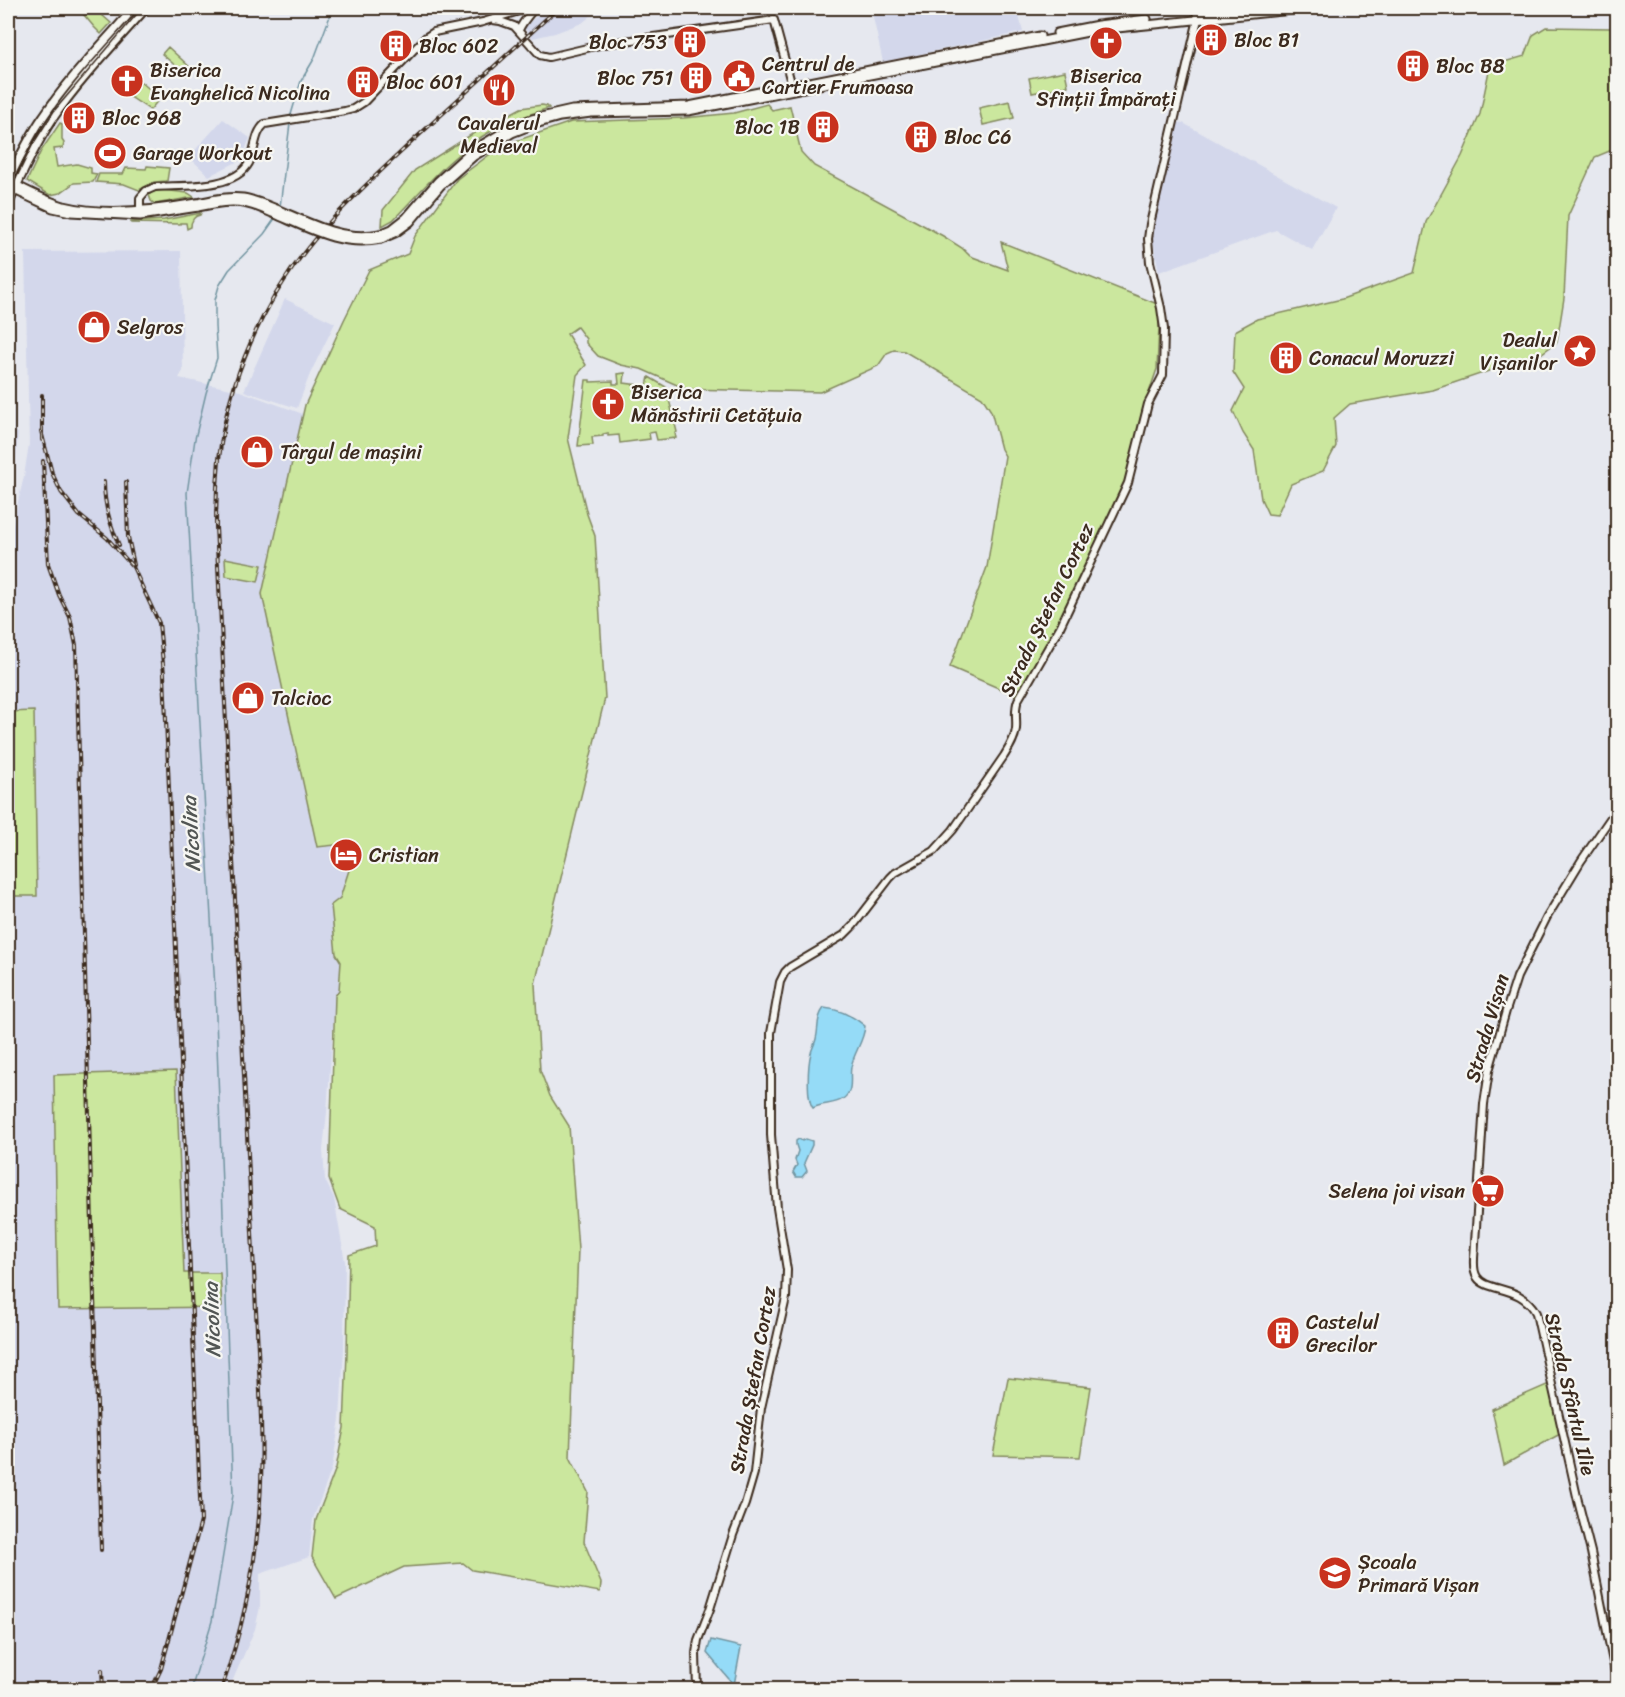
<svg xmlns="http://www.w3.org/2000/svg" width="1625" height="1697" font-family="Sriracha,sans-serif">
	<rect width="100%" height="100%" fill="#e6e8ef"/>
	<filter id="ink" filterUnits="userSpaceOnUse"><feTurbulence type="fractalNoise" baseFrequency=".0167" numOctaves="2"/><feDisplacementMap in="SourceGraphic" scale="12" xChannelSelector="R" yChannelSelector="G"/><feConvolveMatrix kernelMatrix="1 2 1 2 8 2 1 2 1" color-interpolation-filters="sRGB"/></filter>
	<g filter="url(#ink)">
		<path fill="#d3d7eb" d="M545 8H601L582 23 555 33 533 38 524 28Z
			M871 8H1017L1023 32 883 62Z
			M223 119 250 138 241 160 209 176 189 157Z
			M1178 122 1183 123 1336 208 1312 250 1276 230 1159 272 1152 236 1153 224Z
			M181 251 183 371 179 378 240 391 303 414 262 594 317 847 345 844 351 867 341 898 331 905 336 954 341 962 339 990 335 996 327 1112 323 1150 325 1180 334 1198 345 1262 344 1348 340 1419 332 1468 313 1519 309 1557 260 1574V1607L255 1629 229 1689 8 1690V546L24 476 29 444 25 252Z
			M285 299 335 323 310 374 297 408 244 391Z
			M8 429 18 433 16 457 8 488Z"/>
		<path fill="#cbe79e" stroke="#83885e" stroke-width="1.5" d="M80 8H94L111 23 101 34 94 27 79 9Z
			M1617 24V148L1595 157 1568 216 1564 298 1557 342 1542 353 1433 390 1350 404 1334 418 1336 446 1323 471 1291 484 1277 515 1268 514 1261 499 1254 450 1243 433 1233 411 1244 389 1233 372 1235 331 1257 319 1342 299 1414 273 1426 222 1462 156 1480 114 1490 66 1525 56 1533 35 1546 27 1611 28Z
			M168 47 192 69 186 75 162 54Z
			M1065 71 1068 86 1032 93 1029 78Z
			M141 82 160 98 150 110 129 96Z
			M1010 101 1014 118 983 125 979 108Z
			M767 104 772 110 790 106 801 152 814 166 943 236 962 248 970 256 1008 270 1001 242 1160 305 1157 369 1141 416 1128 484 1044 651 1019 697 950 667 987 567 1005 456 1001 449 991 411 982 397 904 351 894 350 887 353 878 366 820 392 686 389 641 369 621 365 598 356 586 343V339L577 327 567 334 586 365 577 375 568 438 587 514 595 536 605 698 535 984 540 1070 550 1096 569 1126 578 1250 570 1457 588 1492 584 1542 601 1583 600 1592 472 1570 463 1563 404 1567 336 1599 312 1557 316 1520 336 1468 344 1428 347 1353 349 1255 376 1246 375 1226 340 1209 329 1179 335 996 339 990 341 962 336 954 331 905 340 898 350 867 345 844 317 847 262 594 305 405 344 320 369 270 408 254 415 236 457 179 501 146 571 122 684 118 734 113Z
			M542 105 547 106 549 108C530 114 511 120 493 130 453 152 424 188 393 220L382 226 383 210 415 170 474 133 521 108Z
			M60 123 62 124V140L64 143 63 148 54 149 57 167 77 164 91 168V173L97 174 93 182 74 183 60 193 50 195 27 181 41 151Z
			M147 166 169 168 167 181 154 182 139 190 124 184 96 182 99 174H123L126 168 146 169Z
			M162 190 188 193 194 197 155 204 151 201 149 195 152 192Z
			M201 213 200 215C194 216 191 221 191 227L187 229 186 223H180V224L131 223V222L164 220Z
			M625 373 624 383 647 386 649 377 666 387 677 432 675 433 676 438 657 440 655 432 649 433 650 439 620 443 619 435 608 436V433L603 434V436L592 437 593 445 578 446 586 380H590V382L613 381V384H619L618 374Z
			M225 558 262 565 258 582 226 576Z
			M34 711 37 896H8V712Z
			M176 1071 184 1273H220L222 1307 58 1309 54 1075Z
			M1008 1378 1091 1387 1080 1457 993 1455Z
			M1549 1384 1560 1434 1504 1465 1492 1409Z"/>
		<path fill="#95dbf7" stroke="#7194a0" stroke-width="1.5" d="M824 1008C839 1009 853 1016 865 1026 864 1041 854 1052 851 1067 849 1078 854 1090 844 1098 834 1106 823 1102 813 1108 806 1099 808 1064 811 1053 812 1048 815 1044 816 1039 819 1028 816 1018 824 1008Z
			M799 1139 802 1141 806 1139 812 1141V1145L804 1163 807 1171 802 1177H796L793 1172 797 1165 795 1160 798 1151 796 1145V1141Z
			M711 1640 741 1647 734 1685 707 1653Z"/>
		<g fill="none" stroke-linecap="round" stroke-linejoin="round">
			<path stroke="#7194a0" stroke-width="1.5" d="M290 118 301 81 314 59 333 8
				M280 207 290 123
				M191 1690 212 1621 233 1495 215 989 187 493 195 439 206 393 217 358 215 326V300L219 286 229 270 264 234 276 217"/>
			<g stroke="#3b2a1e" stroke-width="10">
				<path id="tertiary" d="M493 20 500 21 514 26 540 55 549 57 604 44 774 20 793 90
					M519 30C523 21 529 16 534 8
					M140 215V198L146 191 155 187C182 185 234 190 249 163 256 150 254 133 265 124L345 111 353 109 364 102 426 37 434 32 483 22 529 8
					M1618 807 1581 861 1547 917 1517 977 1506 1011 1489 1071 1484 1104 1474 1258C1474 1264 1473 1271 1477 1277 1487 1293 1521 1284 1536 1313L1578 1501 1591 1552 1618 1687
					M697 1690 696 1653 698 1640 710 1609 733 1535 745 1504 754 1473 761 1408 786 1298 787 1270 777 1208 771 1135V1033L780 982 785 972 790 967 844 935 853 926 890 878 895 873 934 851 953 830 1004 756C1009 748 1015 739 1016 729 1017 719 1014 710 1018 700L1060 627 1128 483 1148 404 1163 375 1164 329 1161 308 1150 262 1148 239 1150 224 1198 19"/>
			</g>
			<g stroke="#3b2a1e" stroke-width="11">
				<path id="secondary" d="M1197 14 1248 8
					M1057 33 1098 25 1147 19
					M8 181C19 159 29 137 43 117 69 78 104 43 134 8
					M13 184C30 192 46 201 64 206 104 216 158 210 197 203
					M8 187 53 208 71 212 140 216 198 207
					M8 205C21 175 35 145 53 118 80 79 115 43 146 8
					M380 234 392 229 406 218 438 181 470 152 510 128 532 119 572 110 689 106 1040 36
					M381 239 395 233 410 222 440 186 474 156 512 133 535 124 560 117 591 113 688 111 1098 30 1311 8"/>
			</g>
			<use href="#tertiary" stroke="#f6f6f2" stroke-width="6"/>
			<use href="#secondary" stroke="#f6f6f2" stroke-width="7"/>
			<path stroke="#3b2a1e" stroke-width="1.5" d="M8 195 33 144 54 111 142 8"/>
			<g stroke="#3b2a1e" stroke-width="4">
				<path id="rail" d="M41 431 52 473 61 492 79 515 107 538 133 567 159 623 164 674 201 1521 161 1669 151 1690
					M42 440V395
					M43 461 48 564 59 595 70 617 76 645 101 1550
					M104 482C104 505 110 525 119 545
					M126 482 128 537 134 565
					M102 1670 103 1690
					M221 1690C243 1629 256 1566 260 1502 263 1458 261 1413 259 1369L216 527C216 504 217 481 219 459 228 378 263 302 314 240 345 203 382 170 417 137 464 94 511 51 558 8"/>
			</g>
			<use href="#rail" stroke="#f6f6f2" stroke-width="1.5" stroke-dasharray="4.5" stroke-linecap="butt"/>
			<g stroke="#3b2a1e" stroke-width="11" stroke-linecap="butt">
				<path id="secondary-bridge" d="M197 203C212 200 228 196 243 198 254 200 264 204 274 208 308 222 342 242 380 234
					M198 207C213 204 229 200 244 203 255 205 265 210 275 214 310 229 342 247 381 239"/>
			</g>
			<use href="#secondary-bridge" stroke="#f6f6f2" stroke-width="7"/>
		</g>
	</g>
	<defs>
		<g id="building-disc" transform="scale(1.725)"><circle r="9.5" fill="#c8321e" stroke="#f6f6f2"/><path d="M-4-6H4V6H1V3H-1V6H-4ZM-2.5-4.3h1.7v1.8h-1.7ZM.8-4.3h1.7v1.8H.8ZM-2.5-1h1.7V.8h-1.7ZM.8-1h1.7V.8H.8Z" fill="#fff"/></g>
		<g id="church-disc" transform="scale(1.725)"><circle r="9.5" fill="#c8321e" stroke="#f6f6f2"/><path d="M-1.2-6h2.4v3.5h3.3v2.4h-3.3V6h-2.4V-.1h-3.3v-2.4h3.3Z" fill="#fff"/></g>
		<g id="civic-disc" transform="scale(1.725)"><circle r="9.5" fill="#c8321e" stroke="#f6f6f2"/><path d="M-.6-6.5H3V-4.5H.6V-3L4-1V1h2V6H-6V1h2V-1L-.6-3ZM-1.2 2.5V6h2.4V2.5Z" fill="#fff"/></g>
		<g id="restaurant-disc" transform="scale(1.725)"><circle r="9.5" fill="#c8321e" stroke="#f6f6f2"/><path d="M-5-6h1v4h1v-4h1v4h1v-4h1v5L-1.5 .5V6h-2V.5L-5-1ZM5-6V6H3V1.5H1.5Q1.5-4 5-6Z" fill="#fff"/></g>
		<g id="stadium-disc" transform="scale(1.725)"><circle r="9.5" fill="#c8321e" stroke="#f6f6f2"/><path d="M0-5a6.5 5 0 1 0 0 10a6.5 5 0 1 0 0-10ZM-3.5-1.8h7v3.6h-7Z" fill="#fff"/></g>
		<g id="shop-disc" transform="scale(1.725)"><circle r="9.5" fill="#c8321e" stroke="#f6f6f2"/><path d="M-5-2.5h2.3a2.7 3.5 0 0 1 5.4 0H5L5.5 6h-11ZM-1.5-2.5h3a1.5 2.3 0 0 0-3 0Z" fill="#fff"/></g>
		<g id="sight-disc" transform="scale(1.725)"><circle r="9.5" fill="#c8321e" stroke="#f6f6f2"/><path d="M0-6L1.8-2.2L6-1.7L2.9 1.2L3.7 5.4L0 3.3L-3.7 5.4L-2.9 1.2L-6-1.7L-1.8-2.2Z" fill="#fff"/></g>
		<g id="hotel-disc" transform="scale(1.725)"><circle r="9.5" fill="#c8321e" stroke="#f6f6f2"/><path d="M-6-4.5h1.5V1H6V5H4.5V3h-9V5H-6ZM-4 0a1.8 1.8 0 1 1 3.6 0ZM.5 0V-2.5h3Q6-2.5 6 0Z" fill="#fff"/></g>
		<g id="supermarket-disc" transform="scale(1.725)"><circle r="9.5" fill="#c8321e" stroke="#f6f6f2"/><path d="M-6-5.5h2.5l.6 2H6L4.5 2H-2.5L-4.4-4H-6ZM-1.5 3.2a1.3 1.3 0 1 0 .1 0ZM3 3.2a1.3 1.3 0 1 0 .1 0Z" fill="#fff"/></g>
		<g id="school-disc" transform="scale(1.725)"><circle r="9.5" fill="#c8321e" stroke="#f6f6f2"/><path d="M0-5L7-2L0 1L-7-2ZM-4 1L0 2.5L4 1V4Q0 6-4 4Z" fill="#fff"/></g>
	</defs>
	<g fill-rule="evenodd">
		<use href="#building-disc" x="1211" y="40"/>
		<use href="#building-disc" x="690" y="42"/>
		<use href="#church-disc" x="1106" y="43"/>
		<use href="#building-disc" x="396" y="46"/>
		<use href="#building-disc" x="1413" y="66"/>
		<use href="#civic-disc" x="739" y="76"/>
		<use href="#building-disc" x="696" y="78"/>
		<use href="#church-disc" x="127" y="81"/>
		<use href="#building-disc" x="363" y="82"/>
		<use href="#restaurant-disc" x="499" y="90"/>
		<use href="#building-disc" x="79" y="118"/>
		<use href="#building-disc" x="823" y="127"/>
		<use href="#building-disc" x="921" y="137"/>
		<use href="#stadium-disc" x="110" y="153"/>
		<use href="#shop-disc" x="94" y="327"/>
		<use href="#sight-disc" x="1580" y="351"/>
		<use href="#building-disc" x="1286" y="358"/>
		<use href="#church-disc" x="608" y="404"/>
		<use href="#shop-disc" x="257" y="452"/>
		<use href="#shop-disc" x="248" y="698"/>
		<use href="#hotel-disc" x="346" y="855"/>
		<use href="#supermarket-disc" x="1488" y="1191"/>
		<use href="#building-disc" x="1283" y="1333"/>
		<use href="#school-disc" x="1335" y="1573"/>
	</g>
	<g text-anchor="middle" dominant-baseline="central" stroke-width="4.5" stroke-linejoin="round" paint-order="stroke">
		<g font-size="20" fill="#3b2a1e" stroke="#f6f6f2" text-anchor="start">
			<text x="1234" y="40">Bloc B1</text>
			<text x="667" y="42" text-anchor="end">Bloc 753</text>
			<text x="419" y="46">Bloc 602</text>
			<text x="762" y="64">Centrul de<tspan x="762" dy="23">Cartier Frumoasa</tspan></text>
			<text x="1436" y="66">Bloc B8</text>
			<text x="150" y="70">Biserica<tspan x="150" dy="23">Evanghelică Nicolina</tspan></text>
			<text x="1106" y="76" text-anchor="middle">Biserica<tspan x="1106" dy="23">Sfinții Împărați</tspan></text>
			<text x="673" y="78" text-anchor="end">Bloc 751</text>
			<text x="386" y="82">Bloc 601</text>
			<text x="102" y="118">Bloc 968</text>
			<text x="499" y="123" text-anchor="middle">Cavalerul<tspan x="499" dy="23">Medieval</tspan></text>
			<text x="800" y="127" text-anchor="end">Bloc 1B</text>
			<text x="944" y="137">Bloc C6</text>
			<text x="133" y="153">Garage Workout</text>
			<text x="117" y="327">Selgros</text>
			<text x="1557" y="340" text-anchor="end">Dealul<tspan x="1557" dy="23">Vișanilor</tspan></text>
			<text x="1309" y="358">Conacul Moruzzi</text>
			<text x="631" y="392">Biserica<tspan x="631" dy="23">Mănăstirii Cetățuia</tspan></text>
			<text x="280" y="452">Târgul de mașini</text>
			<text x="271" y="698">Talcioc</text>
			<text x="369" y="855">Cristian</text>
			<text x="1465" y="1191" text-anchor="end">Selena joi visan</text>
			<text x="1306" y="1322">Castelul<tspan x="1306" dy="23">Grecilor</tspan></text>
			<text x="1358" y="1562">Școala<tspan x="1358" dy="23">Primară Vișan</tspan></text>
		</g>
		<g font-size="20" fill="#3b2a1e" stroke="#f6f6f2">
			<text transform="translate(1047 610) rotate(-64)">Strada Ștefan Cortez</text>
			<text transform="translate(1487 1028) rotate(-74)">Strada Vișan</text>
			<text transform="translate(753 1380) rotate(-80)">Strada Ștefan Cortez</text>
			<text transform="translate(1570 1394) rotate(77)">Strada Sfântul Ilie</text>
		</g>
		<g font-size="21" font-style="italic" fill="#525654" stroke="#f6f6f2">
			<text transform="translate(191 834) rotate(-93)">Nicolina</text>
			<text transform="translate(212 1320) rotate(-92)">Nicolina</text>
		</g>
	</g>
	<rect width="1625" height="1697" fill="none" stroke="#f6f6f2" stroke-width="30"/>
	<rect x="15" y="15" width="1595" height="1667" fill="none" stroke="#3b2a1e" stroke-width="2" filter="url(#ink)"/>
</svg>
